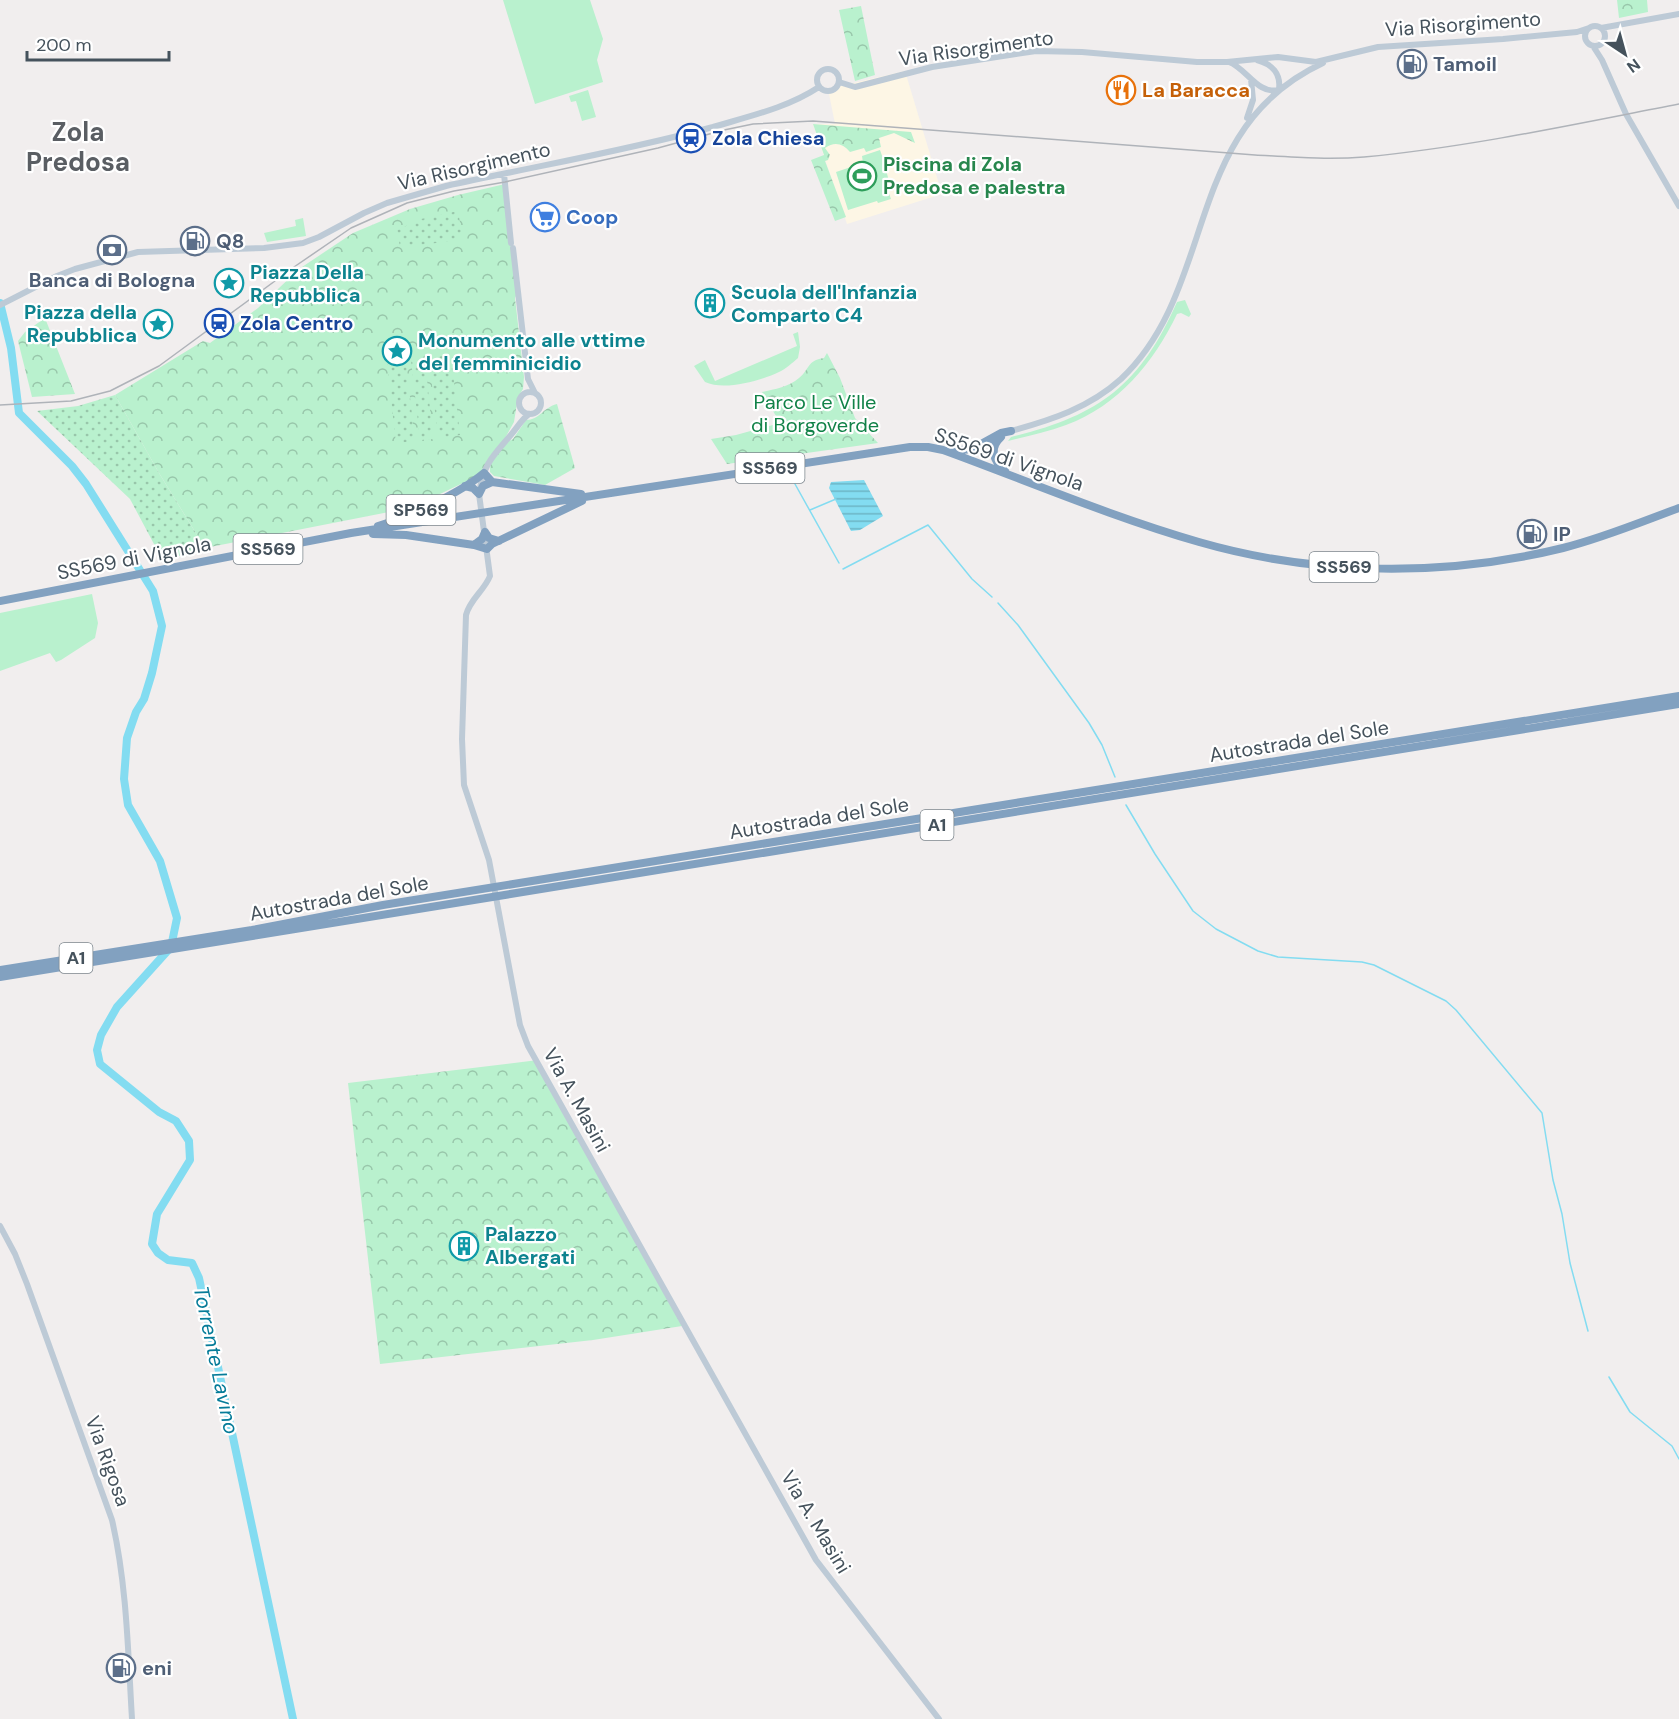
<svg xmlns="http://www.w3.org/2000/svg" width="1679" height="1719" font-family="'DM Sans',sans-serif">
	<defs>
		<pattern id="forest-crowns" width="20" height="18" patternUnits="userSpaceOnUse" patternTransform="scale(1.5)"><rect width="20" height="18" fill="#b9f1ce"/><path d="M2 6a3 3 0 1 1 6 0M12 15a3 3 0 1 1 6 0" fill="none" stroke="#98c6aa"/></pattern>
		<pattern id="garden-dots" width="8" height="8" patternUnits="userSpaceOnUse" patternTransform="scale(1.5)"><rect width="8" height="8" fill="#b9f1ce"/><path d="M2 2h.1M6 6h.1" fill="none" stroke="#98c6aa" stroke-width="1.8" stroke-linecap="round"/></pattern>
		<pattern id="water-rules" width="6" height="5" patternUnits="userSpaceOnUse" patternTransform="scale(1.5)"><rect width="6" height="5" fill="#83dcf1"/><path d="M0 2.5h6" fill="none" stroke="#6db5c6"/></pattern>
	</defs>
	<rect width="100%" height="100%" fill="#f1eeee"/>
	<path fill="#fdf6e5" d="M905 71 942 194 847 224 813 124H835L828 89Z"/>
	<path fill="#b9f1ce" d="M503 0H590L603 39 597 60 603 82 535 104Z
		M588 90 596 117 582 121 576 101 571 102 569 96Z
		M880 150 885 164 883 168 884 171 886 170 889 181 885 182 891 199 878 203 877 201 848 210 836 172 863 163 862 156Z
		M303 218 306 236 267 242 264 233 296 226 295 220Z
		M1185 300 1191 314 1189 317 1181 313 1177 314C1154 362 1118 406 1066 425 1047 432 1027 436 1008 441L1011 437C1098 416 1140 386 1177 302Z
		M798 332 800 347 798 358C792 363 786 369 779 372 760 381 724 391 705 382L694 366 705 360 715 381 797 346 793 334Z
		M92 594 98 623 95 638 61 660 56 662 50 653 0 671V613Z"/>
	<path fill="url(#forest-crowns)" d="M1617 0H1647L1648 12 1619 18Z
		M861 6 875 75 855 81 839 10Z
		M813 124 911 132 915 143 894 133 879 138 881 147 866 152 864 148 850 152C843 144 835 141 825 148L830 155 828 160 825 161 846 217 835 221 811 160 824 155Z
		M505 184 518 292 515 298 524 377 523 389 518 397 514 422 486 472 440 494 389 512 205 548 159 473 115 395 203 341 210 343 258 308 299 269 353 233 410 209 458 195Z
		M45 318 75 394 32 397 18 341 25 332Z
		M827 353 840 378 855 418 878 443 727 464 711 439 736 435 780 423 762 392C775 389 789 387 799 378 811 368 806 361 824 358Z
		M557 404 575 468 545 485 494 476 490 472V466L501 445 513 439 526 420C540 420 542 408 557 404Z
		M538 1060 682 1326 593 1340 380 1364 348 1083Z"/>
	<path fill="url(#garden-dots)" d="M458 211 463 240 400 247 397 230 421 219Z
		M451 355 460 435 438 438 429 358Z
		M425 359 433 439 420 440 411 360Z
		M406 362 415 441 396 443 387 364Z
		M115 395 159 473 205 548 163 561 130 499 37 411 78 406Z"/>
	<path fill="url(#water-rules)" d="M864 480 883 516 860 530 851 531 829 488 831 482Z"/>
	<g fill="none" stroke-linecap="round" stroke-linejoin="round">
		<path stroke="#83dcf1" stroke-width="1.5" d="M795 484 839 563
			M810 510 836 499
			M843 569 928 525 972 579 992 597
			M998 603 1018 625 1089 723 1102 745 1115 777
			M1126 805 1155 854 1193 911 1216 929 1258 951 1278 957 1362 962 1374 965 1446 1001 1456 1010 1542 1113 1553 1180 1562 1214 1570 1263 1588 1331
			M1609 1377 1630 1412 1672 1446 1679 1459"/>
		<path stroke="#83dcf1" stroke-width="8" d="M0 303 11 348 19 413 72 466 86 484 153 591 162 626 152 673 144 699 136 712 127 738 124 779 128 805 160 861 177 918 171 947 117 1007 101 1035 97 1050 100 1064 159 1112 176 1121 189 1141 190 1160 157 1214 152 1244 158 1253 168 1260 192 1263 199 1278 293 1719"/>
		<path stroke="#bdcad6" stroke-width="6" d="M1585 36a10 10 0 1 1 20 0a10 10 0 1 1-20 0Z
			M1601 28 1679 14
			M1593 46 1602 60 1626 114 1679 206
			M1257 60C1272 64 1281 74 1279 89
			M1229 62C1246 68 1258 95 1278 90
			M817 80a11 11 0 1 1 22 0a11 11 0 1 1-22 0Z
			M839 82 855 87 932 67 1036 51 1082 52 1197 62H1227L1278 57 1316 62 1378 47 1503 39 1577 32 1589 28
			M1247 118 1253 100 1251 79
			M504 174 511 243
			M513 248 528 379 535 393
			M0 305 57 276 75 269 138 252 264 248 303 243 319 237 364 213 387 203 446 186C536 166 625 151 713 127 750 116 787 108 819 87
			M519 403a11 11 0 1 1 22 0a11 11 0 1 1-22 0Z
			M529 414C521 420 517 428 510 436 492 457 483 465 479 494L490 576C484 591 470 599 466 615L462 739 464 785 489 860 520 1025 528 1046 816 1560 939 1719
			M1011 431C1051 420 1089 408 1121 379 1219 286 1181 129 1323 63
			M0 1226 15 1254 27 1284 112 1520C127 1585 128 1653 132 1719"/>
		<path stroke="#82a1c0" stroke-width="8" d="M1001 437C989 448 993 461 1005 471
			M951 451 972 449 1001 433 1011 431
			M465 486 473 488 479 494 483 486 492 482 581 494
			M378 526C409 517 460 493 484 473L492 482
			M373 534 406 535 474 545 482 539 485 532 489 538 499 541
			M474 545 487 549 492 544 582 501
			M0 601 351 533 910 447H928L943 450C1028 481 1112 517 1199 542 1317 576 1445 577 1563 548 1603 538 1641 522 1679 508
			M0 970 252 930 383 905 1679 696
			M0 977 1679 704"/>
		<path stroke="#afb3b9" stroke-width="1.5" d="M0 405 71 401 110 391 159 366 294 267 351 228 407 203 454 191 505 182 658 148 724 130 753 124 813 121 1255 155C1291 157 1328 160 1364 157 1470 147 1575 124 1679 104"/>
	</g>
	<defs>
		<g id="fuel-ring" transform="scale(1.5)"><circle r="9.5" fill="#fff" stroke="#5c6f8a" stroke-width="1.5"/><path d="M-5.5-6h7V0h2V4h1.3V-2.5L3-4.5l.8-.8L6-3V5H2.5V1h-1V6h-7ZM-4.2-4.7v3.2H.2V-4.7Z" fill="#5c6f8a"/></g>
		<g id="restaurant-ring" transform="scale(1.5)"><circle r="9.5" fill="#fff" stroke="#e8710a" stroke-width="1.5"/><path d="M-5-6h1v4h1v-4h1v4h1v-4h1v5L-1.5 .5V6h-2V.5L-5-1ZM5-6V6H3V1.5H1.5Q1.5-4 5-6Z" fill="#e8710a"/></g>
		<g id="station-ring" transform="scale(1.5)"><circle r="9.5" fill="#fff" stroke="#1a4fb4" stroke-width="1.5"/><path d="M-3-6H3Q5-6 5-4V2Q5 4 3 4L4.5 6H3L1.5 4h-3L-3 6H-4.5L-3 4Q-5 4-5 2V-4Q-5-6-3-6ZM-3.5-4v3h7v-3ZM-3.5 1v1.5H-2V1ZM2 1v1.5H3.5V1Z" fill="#1a4fb4"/></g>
		<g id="stadium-ring" transform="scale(1.5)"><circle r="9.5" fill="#fff" stroke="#2e9e5b" stroke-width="1.5"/><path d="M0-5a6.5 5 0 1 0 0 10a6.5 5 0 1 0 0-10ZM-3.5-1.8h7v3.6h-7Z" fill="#2e9e5b"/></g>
		<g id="supermarket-ring" transform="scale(1.5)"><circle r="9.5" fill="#fff" stroke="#3f7fe0" stroke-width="1.5"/><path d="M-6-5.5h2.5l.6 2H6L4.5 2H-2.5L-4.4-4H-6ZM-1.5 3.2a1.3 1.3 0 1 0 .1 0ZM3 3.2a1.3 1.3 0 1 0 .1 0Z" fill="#3f7fe0"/></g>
		<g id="bank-ring" transform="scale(1.5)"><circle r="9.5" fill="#fff" stroke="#5c6f8a" stroke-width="1.5"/><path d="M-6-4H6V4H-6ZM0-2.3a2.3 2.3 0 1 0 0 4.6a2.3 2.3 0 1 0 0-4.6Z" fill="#5c6f8a"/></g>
		<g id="sight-ring" transform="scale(1.5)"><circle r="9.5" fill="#fff" stroke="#0f9aa8" stroke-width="1.5"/><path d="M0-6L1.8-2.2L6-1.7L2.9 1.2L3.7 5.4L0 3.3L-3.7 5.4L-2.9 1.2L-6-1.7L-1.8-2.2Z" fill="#0f9aa8"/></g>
		<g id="building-ring" transform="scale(1.5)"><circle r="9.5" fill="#fff" stroke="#0f9aa8" stroke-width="1.5"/><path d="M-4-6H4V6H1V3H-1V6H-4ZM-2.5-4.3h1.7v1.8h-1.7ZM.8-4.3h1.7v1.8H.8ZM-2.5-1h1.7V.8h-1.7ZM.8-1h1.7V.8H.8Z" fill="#0f9aa8"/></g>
	</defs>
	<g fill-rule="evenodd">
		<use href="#fuel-ring" x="1412" y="64"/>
		<use href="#restaurant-ring" x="1121" y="90"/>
		<use href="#station-ring" x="691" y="138"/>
		<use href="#stadium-ring" x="862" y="176"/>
		<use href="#supermarket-ring" x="545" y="217"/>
		<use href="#fuel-ring" x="195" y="241"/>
		<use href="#bank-ring" x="112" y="250"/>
		<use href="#sight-ring" x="229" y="283"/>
		<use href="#building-ring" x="710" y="303"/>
		<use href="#station-ring" x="219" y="323"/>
		<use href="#sight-ring" x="158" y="324"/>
		<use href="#sight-ring" x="397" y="351"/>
		<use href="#fuel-ring" x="1532" y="534"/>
		<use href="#building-ring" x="464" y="1246"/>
		<use href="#fuel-ring" x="121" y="1668"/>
	</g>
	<g text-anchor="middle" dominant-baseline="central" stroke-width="4.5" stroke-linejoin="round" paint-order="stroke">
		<g fill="#fff" stroke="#7d868d" stroke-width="1.5">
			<rect x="735.5" y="453" width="69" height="30" rx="4.5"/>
			<rect x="386.5" y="495" width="69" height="30" rx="4.5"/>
			<rect x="233.5" y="534" width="69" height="30" rx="4.5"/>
			<rect x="1309.5" y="552" width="69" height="30" rx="4.5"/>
			<rect x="920.5" y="810" width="33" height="30" rx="4.5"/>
			<rect x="59.5" y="943" width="33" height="30" rx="4.5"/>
		</g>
		<g font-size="18" font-weight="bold" fill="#45525c">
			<text x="770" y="468">SS569</text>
			<text x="421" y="510">SP569</text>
			<text x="268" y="549">SS569</text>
			<text x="1344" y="567">SS569</text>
			<text x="937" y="825">A1</text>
			<text x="76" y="958">A1</text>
		</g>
		<g font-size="20" fill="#45525c" stroke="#fff">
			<text transform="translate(1463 24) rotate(-4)">Via Risorgimento</text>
			<text transform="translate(976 48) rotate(-8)">Via Risorgimento</text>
			<text transform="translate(474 166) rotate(-13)">Via Risorgimento</text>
			<text transform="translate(1009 459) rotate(19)">SS569 di Vignola</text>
			<text transform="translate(134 558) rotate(-11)">SS569 di Vignola</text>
			<text transform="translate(1299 741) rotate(-9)">Autostrada del Sole</text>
			<text transform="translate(819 818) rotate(-9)">Autostrada del Sole</text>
			<text transform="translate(339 898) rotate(-10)">Autostrada del Sole</text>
			<text transform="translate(577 1100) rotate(61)">Via A. Masini</text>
			<text transform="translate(108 1461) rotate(70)">Via Rigosa</text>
			<text transform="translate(816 1522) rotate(59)">Via A. Masini</text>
		</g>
		<g font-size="20" font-weight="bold" fill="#4e5e75" stroke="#fff" text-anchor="start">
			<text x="1433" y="64">Tamoil</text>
			<text x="216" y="241">Q8</text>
			<text x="112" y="280" text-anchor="middle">Banca di Bologna</text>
			<text x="1553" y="534">IP</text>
			<text x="142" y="1668">eni</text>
		</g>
		<g font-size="20" font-weight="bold" fill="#c56008" stroke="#fff" text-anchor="start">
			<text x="1142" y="90">La Baracca</text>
		</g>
		<g font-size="20" font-weight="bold" fill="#164399" stroke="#fff" text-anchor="start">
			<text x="712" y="138">Zola Chiesa</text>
			<text x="240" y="323">Zola Centro</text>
		</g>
		<g font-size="20" font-weight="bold" fill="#27864d" stroke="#fff" text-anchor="start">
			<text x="883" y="164">Piscina di Zola<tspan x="883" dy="23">Predosa e palestra</tspan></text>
		</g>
		<g font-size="20" font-weight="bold" fill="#366cbe" stroke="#fff" text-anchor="start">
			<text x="566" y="217">Coop</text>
		</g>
		<g font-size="20" font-weight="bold" fill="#0d838f" stroke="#fff" text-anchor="start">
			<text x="250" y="272">Piazza Della<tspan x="250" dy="23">Repubblica</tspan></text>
			<text x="731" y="292">Scuola dell'Infanzia<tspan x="731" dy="23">Comparto C4</tspan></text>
			<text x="137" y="312" text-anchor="end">Piazza della<tspan x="137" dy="23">Repubblica</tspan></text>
			<text x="418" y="340">Monumento alle vttime<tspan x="418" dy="23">del femminicidio</tspan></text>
			<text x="485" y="1234">Palazzo<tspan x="485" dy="23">Albergati</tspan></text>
		</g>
		<g font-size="20" fill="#118248" stroke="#fff">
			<text x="815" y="402">Parco Le Ville<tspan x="815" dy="23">di Borgoverde</tspan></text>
		</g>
		<g font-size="21" font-style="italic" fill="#067c99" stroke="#fff">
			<text transform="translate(216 1360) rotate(78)">Torrente Lavino</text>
		</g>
		<g font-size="26" font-weight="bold" fill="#5a5e63" stroke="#fff">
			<text x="78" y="132">Zola<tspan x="78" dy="30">Predosa</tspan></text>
		</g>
	</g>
	<g transform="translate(1625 54) rotate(144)" stroke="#ffffff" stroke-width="4.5" paint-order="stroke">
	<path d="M0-4.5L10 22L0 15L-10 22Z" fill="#45525c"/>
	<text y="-9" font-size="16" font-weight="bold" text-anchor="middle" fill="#45525c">N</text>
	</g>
	<path d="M27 51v9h142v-9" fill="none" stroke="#45525c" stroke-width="3"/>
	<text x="36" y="51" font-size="18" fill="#45525c" stroke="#ffffff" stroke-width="4.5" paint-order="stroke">200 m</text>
</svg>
